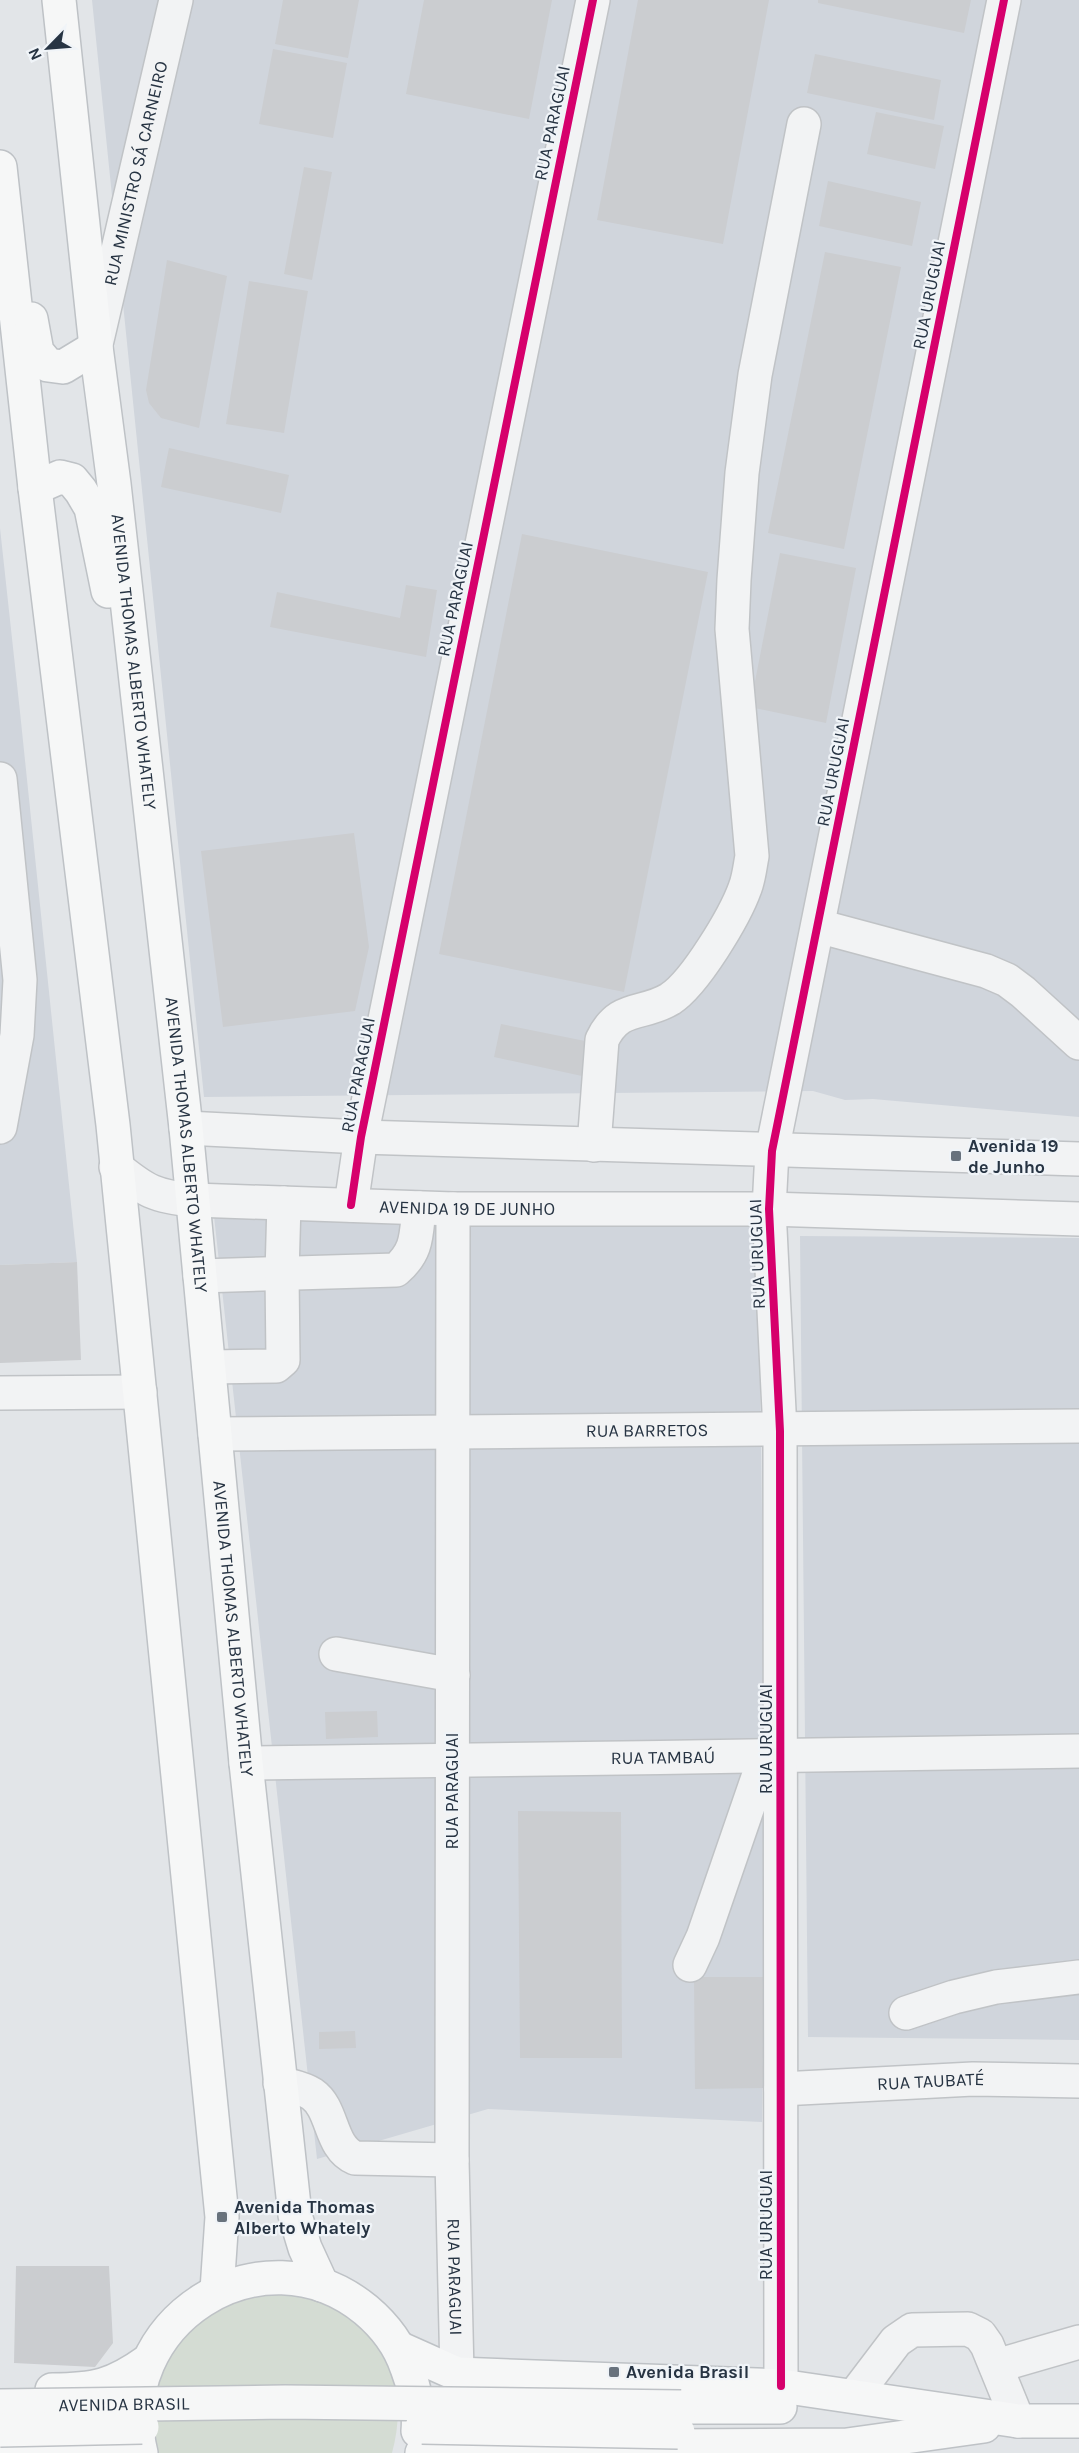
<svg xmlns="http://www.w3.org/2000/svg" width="1079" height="2453" font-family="Karla,sans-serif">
	<rect width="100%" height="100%" fill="#e2e5e8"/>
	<path fill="#d0d5dc" d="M92 0H1079V1117L873 1099 845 1100 813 1091 204 1097Z
		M0 528 20 712 77 1262 0 1265Z
		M214 1216 758 1222 765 1735 762 2122 488 2109 317 2159Z
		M800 1236 1079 1238V2040L808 2037Z"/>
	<path fill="#d4dcd3" d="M270 2290C285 2293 301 2294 316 2298 324 2300 333 2307 340 2312 391 2344 408 2395 392 2453H157L153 2443 158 2371 202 2313Z"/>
	<path fill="#cbcdd0" d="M283 0H359L348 58 275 44Z
		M424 0H552L529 119 406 94Z
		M638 0H769L723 244 597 220Z
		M818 0H971L964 33 818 3Z
		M273 49 347 63 333 138 259 124Z
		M815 54 941 80 934 120 807 93Z
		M876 112 944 126 935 169 867 154Z
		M304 167 332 172 312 280 284 274Z
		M828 181 921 202 912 246 819 226Z
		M825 252 901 267 844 549 768 533Z
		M167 260 227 276 199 428 161 418 149 403 146 390Z
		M249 281 308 291 284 433 226 424Z
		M169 448 289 475 281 513 161 487Z
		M522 534 708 572 624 992 439 954Z
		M780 553 856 568 826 723 750 707Z
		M406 585 437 590 426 657 270 627 277 592 400 618Z
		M354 833 369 947 355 1011 223 1027 201 851Z
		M501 1024 590 1042 582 1076 494 1057Z
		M77 1262 81 1360 0 1363V1265Z
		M377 1711 378 1737 326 1739 325 1712Z
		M518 1811 621 1812 622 2058H520Z
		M694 1977H763L764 2088 695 2089Z
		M355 2031 356 2048 319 2049V2032Z
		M16 2266H109L113 2343 95 2367 14 2363Z"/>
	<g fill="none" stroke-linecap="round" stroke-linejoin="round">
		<g stroke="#c0c3c6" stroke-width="36">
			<g id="minor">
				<path id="s1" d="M97 340 176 0"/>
				<path d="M0 779 20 980 17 1035 0 1127"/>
				<path d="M818 926 986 971 1007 980 1023 992 1079 1043"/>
				<path d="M186 1128 361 1137 1079 1159"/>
				<path d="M594 1145 602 1040C619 1004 642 1016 670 999 695 983 735 916 745 888 749 878 750 866 752 856L732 629 734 580 742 473 755 375 804 124"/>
				<path id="s2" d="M116 1167C145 1191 156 1197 194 1200L453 1209H769L1079 1219"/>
				<path d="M351 1205 361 1137 593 0"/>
				<path id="s3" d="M453 1209 452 2160 457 2374"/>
				<path d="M200 1276 396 1270C418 1251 416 1235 419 1208"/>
				<path d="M209 1367 276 1366 283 1360 282 1274 284 1203"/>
				<path d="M0 1393 140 1392"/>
				<path id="s4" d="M215 1434C503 1430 791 1431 1079 1426"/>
				<path d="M336 1654 453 1675"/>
				<path id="s5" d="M246 1763C524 1758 801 1757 1079 1751"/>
				<path d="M690 1965 703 1937 765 1757"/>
				<path d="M906 2013 954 1997 996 1987 1079 1977"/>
				<path d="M280 2083C290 2086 303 2088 312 2094 334 2109 329 2147 355 2158L452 2160"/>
				<path id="s6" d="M781 2089 973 2079 1079 2081"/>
				<path d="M996 2366 1079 2342"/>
				<path d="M781 2386 780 1431 769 1209 772 1151 1004 0"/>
				<path d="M855 2395 896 2341 912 2330 968 2329 980 2335 987 2345 1018 2421"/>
			</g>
		</g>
		<g stroke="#bec2c6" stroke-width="36">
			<g id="major">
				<path id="s7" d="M59 0 96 347 114 484 186 1128 246 1763 295 2215 305 2248 322 2285"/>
				<path d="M0 167 35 488 113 1125 222 2217 217 2290"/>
				<path d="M31 319 37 352 48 365 63 367 96 347"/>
				<path d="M35 488 60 477 72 480 81 491 91 508 108 591"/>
				<path d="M401 2349 457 2374 781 2386 1018 2421H1079"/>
				<path d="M52 2390C95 2390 113 2386 148 2361"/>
				<path d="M681 2407H780"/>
				<path d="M0 2449 85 2446 114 2453"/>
				<path d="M141 2453C109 2323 261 2224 366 2310 385 2326 399 2344 407 2368 415 2389 420 2410 418 2431"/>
				<path d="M422 2453 440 2447 847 2445 984 2426"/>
			</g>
		</g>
		<use href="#minor" stroke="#f2f3f4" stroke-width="33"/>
		<use href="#major" stroke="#f6f7f7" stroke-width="33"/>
		<g stroke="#bec2c6" stroke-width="36" stroke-linecap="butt">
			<g id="major-bridge">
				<path id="s8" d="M0 2406 285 2402 681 2407"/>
				<path d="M422 2427 678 2432"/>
				<path d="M0 2430 142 2427"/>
			</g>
		</g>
		<use href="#major-bridge" stroke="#f6f7f7" stroke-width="33"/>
		<g stroke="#f0f4f8" stroke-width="11">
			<path id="cycleway" d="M351 1205 361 1137 593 0
				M781 2386 780 1431 769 1209 772 1151 1004 0"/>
		</g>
		<use href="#cycleway" stroke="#d6006c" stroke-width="8"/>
	</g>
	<g fill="#68727d" stroke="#f0f4f8" stroke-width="2">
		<rect x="950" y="1150" width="12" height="12" rx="3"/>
		<rect x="216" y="2211" width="12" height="12" rx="3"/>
		<rect x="608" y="2366" width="12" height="12" rx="3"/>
	</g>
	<g text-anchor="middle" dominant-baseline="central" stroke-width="4.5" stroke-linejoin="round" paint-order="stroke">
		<g font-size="18" fill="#273443" stroke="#f0f4f8">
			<text transform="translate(552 123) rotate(-78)">RUA PARAGUAI</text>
			<text stroke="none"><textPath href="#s1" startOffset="171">RUA MINISTRO SÁ CARNEIRO</textPath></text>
			<text transform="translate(929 295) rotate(-79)">RUA URUGUAI</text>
			<text transform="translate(455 599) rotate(-78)">RUA PARAGUAI</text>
			<text stroke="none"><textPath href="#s7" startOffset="666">AVENIDA THOMAS ALBERTO WHATELY</textPath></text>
			<text transform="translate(833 772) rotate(-79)">RUA URUGUAI</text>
			<text transform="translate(358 1075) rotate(-79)">RUA PARAGUAI</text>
			<text stroke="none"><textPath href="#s7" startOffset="1152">AVENIDA THOMAS ALBERTO WHATELY</textPath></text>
			<text stroke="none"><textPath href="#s2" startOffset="360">AVENIDA 19 DE JUNHO</textPath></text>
			<text transform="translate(757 1254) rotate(-92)">RUA URUGUAI</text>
			<text stroke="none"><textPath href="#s4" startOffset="432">RUA BARRETOS</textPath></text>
			<text stroke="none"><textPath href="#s7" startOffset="1638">AVENIDA THOMAS ALBERTO WHATELY</textPath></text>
			<text transform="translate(766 1739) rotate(-90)">RUA URUGUAI</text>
			<text stroke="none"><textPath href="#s5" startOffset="417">RUA TAMBAÚ</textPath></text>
			<text transform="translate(452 1791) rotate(-90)">RUA PARAGUAI</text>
			<text stroke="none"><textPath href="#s6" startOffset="150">RUA TAUBATÉ</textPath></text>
			<text transform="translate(766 2225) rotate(-90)">RUA URUGUAI</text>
			<text stroke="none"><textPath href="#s3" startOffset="1068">RUA PARAGUAI</textPath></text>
			<text stroke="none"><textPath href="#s8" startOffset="124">AVENIDA BRASIL</textPath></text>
		</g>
		<g font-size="18" font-weight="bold" fill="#273443" stroke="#f0f4f8" text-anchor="start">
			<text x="968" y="1146">Avenida 19<tspan x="968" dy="21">de Junho</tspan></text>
			<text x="234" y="2207">Avenida Thomas<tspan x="234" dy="21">Alberto Whately</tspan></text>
			<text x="626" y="2372">Avenida Brasil</text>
		</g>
	</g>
	<g transform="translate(48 48) rotate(245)" stroke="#f0f4f8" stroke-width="4.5" paint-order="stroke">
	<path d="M0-4.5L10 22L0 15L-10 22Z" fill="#273443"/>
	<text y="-9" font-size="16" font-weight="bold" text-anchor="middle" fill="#273443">N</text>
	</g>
</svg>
